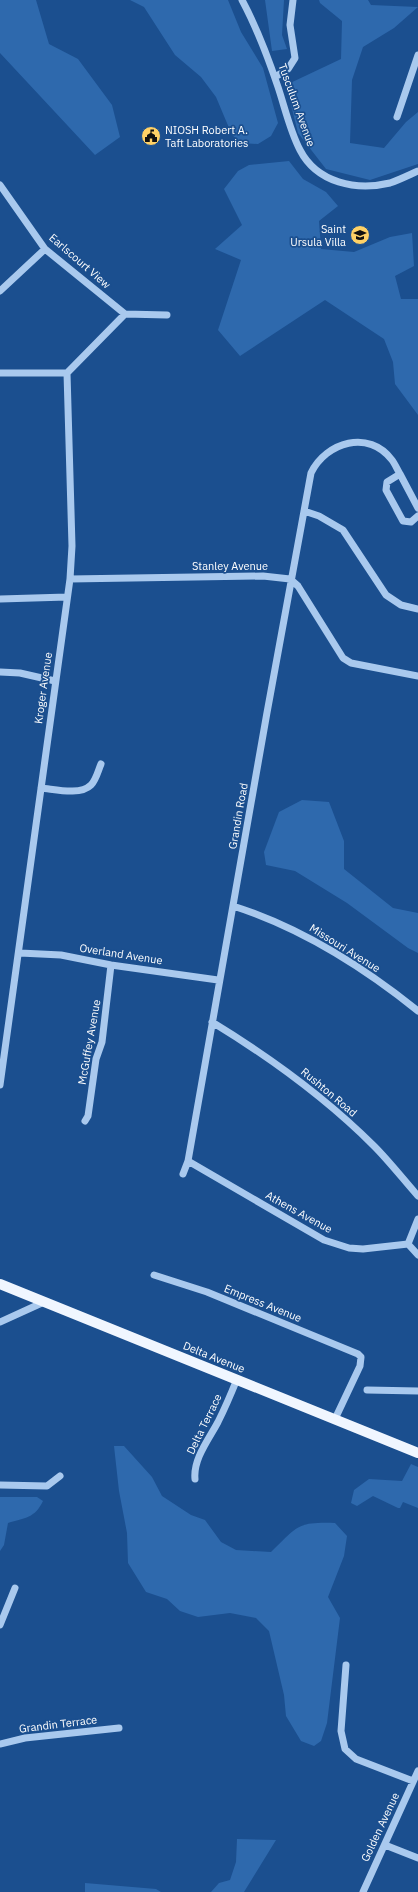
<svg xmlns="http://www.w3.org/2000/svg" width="418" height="1892" font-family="'IBM Plex Sans',sans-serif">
	<rect width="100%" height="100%" fill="#1b4f8f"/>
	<path fill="#2e69ad" d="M0 0H36L49 44 78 59 112 105 120 137 95 155 0 53Z
		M130 0H228L241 32 263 68 278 123 271 136 258 144 242 143 232 135 216 97 201 77 175 55 144 7Z
		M265 0H284L282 35 287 49 272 51Z
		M319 0H368L371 5 418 7 394 28 363 47 352 80 350 143 384 148 406 122 418 112V164L370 180 326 169 298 133 286 85 341 59 342 21 320 3Z
		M289 161 303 179 326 192 338 206 319 221 321 249 354 252 390 237 412 233 414 266 395 276 401 299H418V415L395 384 393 362 384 339 325 300 240 356 218 330 241 260 215 249 242 225 224 189 238 171 249 165Z
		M302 800 329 802 344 841V869L393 908 418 913V953L408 948 347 903 295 871 266 865 264 852 279 812Z
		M114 1446H124L152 1477 162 1496 191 1515 205 1520 221 1542 236 1550 271 1552C298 1526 296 1522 335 1523L347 1536 344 1556 328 1597 340 1618 327 1723 321 1741 314 1746 301 1741 286 1716 284 1695 269 1631 256 1618 230 1613 198 1617 180 1611 167 1599 146 1592 128 1563 127 1533 119 1491Z
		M411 1464 418 1467V1508L403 1502 400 1508H398L373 1496 357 1506 351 1503 354 1490 369 1479 402 1481Z
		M0 1497H37L43 1501C35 1518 25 1518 8 1523L4 1545 0 1551Z
		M237 1839 276 1840 244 1892H211L219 1883 230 1880 236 1862Z
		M85 1883 156 1889 161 1892H85Z"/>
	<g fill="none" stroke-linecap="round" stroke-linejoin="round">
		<path stroke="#a9c9ee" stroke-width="7" d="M242 0C257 28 268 57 278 87 285 108 290 131 300 150 317 183 356 191 390 183 399 180 409 175 418 171
			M275 77 288 69 295 58 290 25 293 0
			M397 117 418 55
			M0 185 45 249 125 314 167 315
			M0 291 45 249
			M0 373H67
			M418 508 400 474 387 482 386 490 403 521 411 522 418 516
			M304 511 319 516 343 530 386 595 401 605 418 609
			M70 579 263 576 290 579 298 586 343 658 351 663 418 676
			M0 599 67 597
			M0 672 20 673 55 681
			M41 788C54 789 80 796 91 785 96 780 98 771 101 764
			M233 906C302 928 362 966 418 1011
			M20 953 61 955 111 965 218 980
			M212 1022C271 1058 325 1097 374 1146 389 1161 403 1179 418 1196
			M0 1085 70 579 72 546 67 373 125 314
			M85 1121 88 1116 96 1059 102 1042 111 965
			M188 1161 324 1240 349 1248 363 1249 408 1244
			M183 1174 188 1161C228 931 268 702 311 473 326 442 369 429 392 460 395 464 397 469 400 474
			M408 1244 418 1219
			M408 1244 418 1255
			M154 1275 207 1292 358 1354 361 1357 360 1366 335 1419
			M0 1322 44 1302
			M367 1390 418 1391
			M195 1479C193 1459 209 1439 218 1422 225 1408 231 1394 237 1379
			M0 1485 47 1486 60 1476
			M0 1625 15 1588
			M346 1665 341 1731 345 1749 356 1759 413 1781
			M0 1744 25 1738 119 1728
			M385 1845 418 1858
			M363 1892 418 1771"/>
		<path stroke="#f0f6ff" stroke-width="10" d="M0 1284 418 1453"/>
	</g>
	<defs>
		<g id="civic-disc" transform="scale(1)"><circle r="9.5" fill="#ffd166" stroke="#1b4f8f"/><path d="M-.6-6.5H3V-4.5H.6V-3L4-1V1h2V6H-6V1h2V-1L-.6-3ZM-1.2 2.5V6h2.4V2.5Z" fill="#111"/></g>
		<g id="school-disc" transform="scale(1)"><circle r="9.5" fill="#ffd166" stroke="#1b4f8f"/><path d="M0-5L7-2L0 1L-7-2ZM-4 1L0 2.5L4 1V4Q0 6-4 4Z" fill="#111"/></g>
	</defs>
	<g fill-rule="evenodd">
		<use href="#civic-disc" x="151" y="136"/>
		<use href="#school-disc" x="360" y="235"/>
	</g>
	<g text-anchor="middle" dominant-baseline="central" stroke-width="3.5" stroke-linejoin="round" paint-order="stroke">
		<g font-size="11" fill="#fff" stroke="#1b4f8f">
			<text transform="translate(297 105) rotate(70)">Tusculum Avenue</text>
			<text transform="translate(80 261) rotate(41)">Earlscourt View</text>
			<text x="230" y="566">Stanley Avenue</text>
			<text transform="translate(43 688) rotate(-82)">Kroger Avenue</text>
			<text transform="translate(238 816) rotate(-80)">Grandin Road</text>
			<text transform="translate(345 948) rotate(32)">Missouri Avenue</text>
			<text transform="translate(121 954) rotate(9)">Overland Avenue</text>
			<text transform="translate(89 1042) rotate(-80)">McGuffey Avenue</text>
			<text transform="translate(329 1092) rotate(40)">Rushton Road</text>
			<text transform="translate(299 1212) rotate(29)">Athens Avenue</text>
			<text transform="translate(263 1303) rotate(22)">Empress Avenue</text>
			<text transform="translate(214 1357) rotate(22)">Delta Avenue</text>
			<text transform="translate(204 1424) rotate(-64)">Delta Terrace</text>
			<text transform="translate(58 1724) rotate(-7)">Grandin Terrace</text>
			<text transform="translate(380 1827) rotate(-65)">Golden Avenue</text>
		</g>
		<g font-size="11" fill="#fff" stroke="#1b4f8f" text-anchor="start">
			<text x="165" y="130">NIOSH Robert A.<tspan x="165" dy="13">Taft Laboratories</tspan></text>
			<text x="346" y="229" text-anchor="end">Saint<tspan x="346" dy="13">Ursula Villa</tspan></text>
		</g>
	</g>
</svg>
